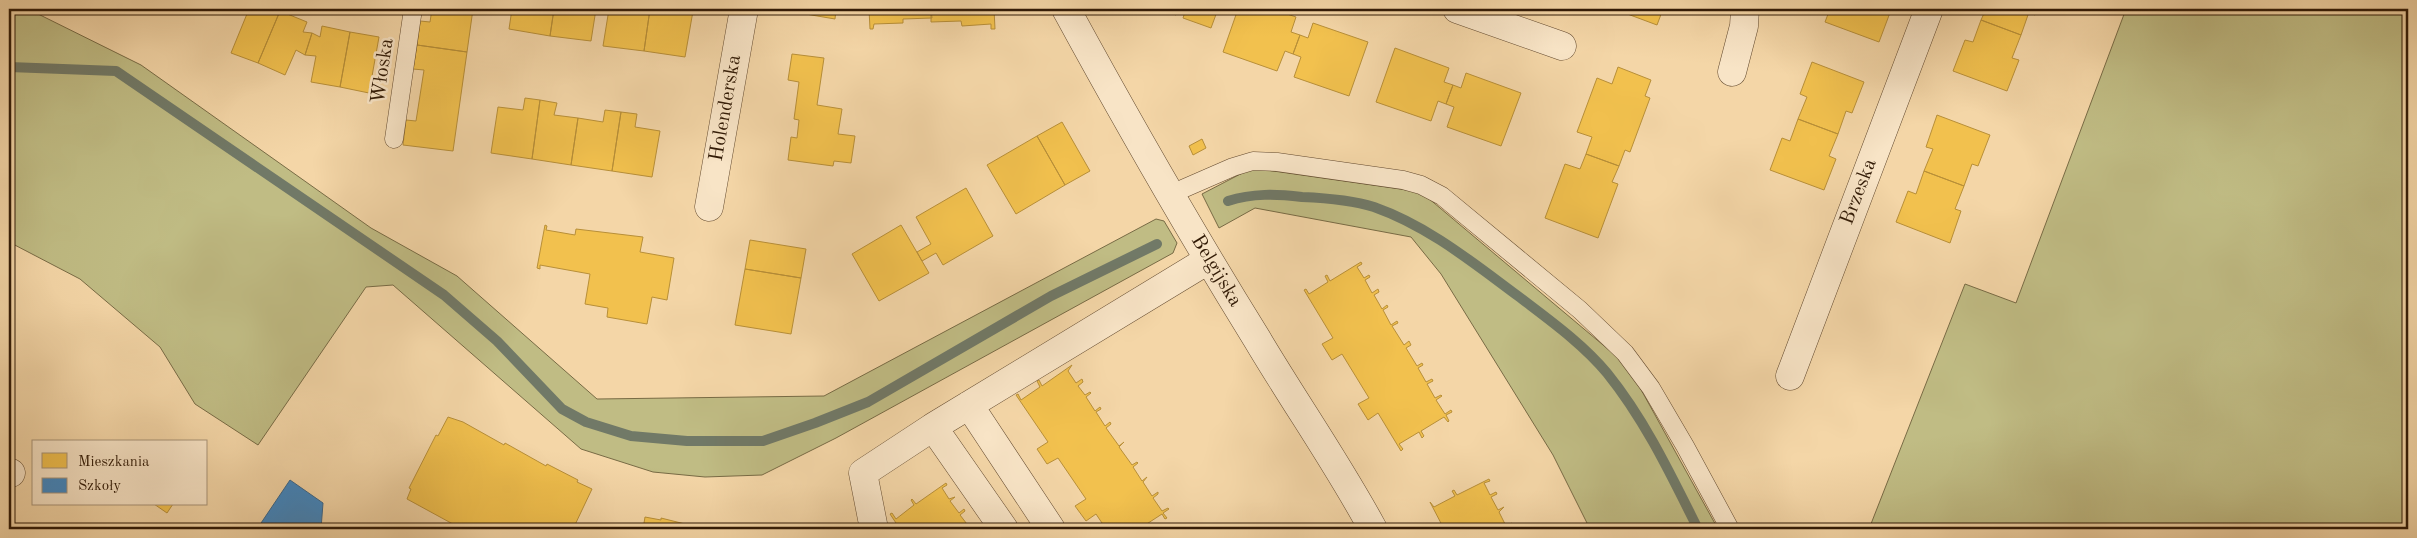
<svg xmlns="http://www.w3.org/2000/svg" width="2417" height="538" font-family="'Old Standard TT',serif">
	<rect width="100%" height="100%" fill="#f4d6a7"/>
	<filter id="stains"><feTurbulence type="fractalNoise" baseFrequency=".004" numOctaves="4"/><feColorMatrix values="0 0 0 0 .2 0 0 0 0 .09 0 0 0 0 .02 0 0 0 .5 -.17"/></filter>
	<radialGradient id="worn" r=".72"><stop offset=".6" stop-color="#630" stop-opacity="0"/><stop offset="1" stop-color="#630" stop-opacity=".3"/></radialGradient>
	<path fill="#c0bc84" stroke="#786b45" d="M9 9H28L141 65 371 228 457 276 597 399 824 396 1156 219 1164 221 1177 243 1173 253 836 438 762 475 705 477 653 472 581 449 393 285 366 287 258 445 195 404 160 347 80 279 9 242Z
		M2126 9H2408V529H1869L1965 284 2016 303Z
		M1252 168 1421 192 1628 366 1718 529H1590L1553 455 1441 274 1411 237 1255 208 1219 228 1202 194Z"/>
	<path fill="#f2c14e" stroke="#b88f38" d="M249 9 280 11 258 63 231 53Z
		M432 9H473L467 52 417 45 420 21 430 22Z
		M512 9H554L550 36 509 29Z
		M554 9H596L591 41 550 36Z
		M609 9H650L644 51 603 46Z
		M650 9 693 11 685 57 644 51Z
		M788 9H836L835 19 788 11Z
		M869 9H931L932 18 903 19V23L874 24 873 29H870Z
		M931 9H994L995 29H991V24L962 26 961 21 931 22Z
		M1158 9H1178L1176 15Z
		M1186 9H1218L1211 28 1183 18Z
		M1238 9H1272L1296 17 1291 32 1300 35 1293 54 1285 51 1277 71 1223 52Z
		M1614 9H1663L1657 25Z
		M1830 9H1887L1891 10 1879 42 1825 22Z
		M1986 9H2037L2035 15 2029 12 2021 35 1981 20Z
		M280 11 307 22 303 32 312 33 305 55 296 50 285 75 258 63Z
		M1981 20 2021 35 2012 58 2019 60 2007 91 1953 71 1965 40 1973 42Z
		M1313 23 1368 42 1349 96 1294 77 1301 57 1293 54 1300 35 1308 38Z
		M322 26 350 32 340 87 311 82 316 56 305 55 312 33 320 37Z
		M350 32 379 37 369 93 340 87Z
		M417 45 467 52 453 151 403 145 406 120 416 121 424 70 413 69Z
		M1395 48 1449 68 1444 82 1453 85 1446 104 1438 101 1431 121 1376 102Z
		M792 54 824 58 817 105 842 109 838 134 855 136 851 163 834 161 833 166 788 160 791 137 797 138 799 120 794 119 799 82 788 80Z
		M1812 62 1864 82 1852 113 1846 111 1838 134 1798 119 1807 97 1800 94Z
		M1618 67 1651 80 1645 96 1650 98 1630 152 1625 150 1619 166 1586 154 1592 137 1577 132 1597 78 1612 84Z
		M1466 73 1521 93 1501 146 1447 127 1454 107 1446 104 1453 85 1461 88Z
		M525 98 540 100 532 159 491 153 498 107 523 110Z
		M540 100 557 103 554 115 578 118 571 165 532 159Z
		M605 110 621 112 612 171 571 165 578 118 603 122Z
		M621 112 637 114 635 127 660 131 652 177 612 171Z
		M1937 115 1990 135 1978 166 1972 164 1964 186 1924 171 1933 149 1926 147Z
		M1798 119 1838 134 1829 156 1836 159 1824 190 1770 170 1782 138 1790 141Z
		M1062 122 1090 171 1065 185 1037 136Z
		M1037 136 1065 185 1016 214 987 165Z
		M1202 139 1206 148 1193 155 1189 146Z
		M1586 154 1619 166 1612 182 1618 184 1598 238 1545 218 1565 164 1580 169Z
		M1924 171 1964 186 1955 209 1961 211 1950 243 1896 222 1908 191 1916 194Z
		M966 188 993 236 943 265 936 253 922 261 917 252 931 244 916 217Z
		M545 225 547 226 546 230 575 235 576 229 643 237 640 252 674 258 667 300 652 297 647 324 607 317 608 308 585 304 590 274 540 265V269L537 268Z
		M901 225 929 273 879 301 852 254Z
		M750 240 806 249 801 278 745 269Z
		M1361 262 1362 264 1357 267 1364 278 1369 275 1370 277 1365 280 1372 293 1378 289 1379 292 1374 295 1382 309 1387 305 1388 307 1383 310 1391 325 1397 321 1398 323 1392 326 1404 345 1409 341 1411 345 1406 348 1417 366 1422 363 1423 365 1418 368 1426 382 1432 379 1433 381 1427 384 1435 398 1441 395 1442 396 1436 400 1445 414 1451 410 1452 412 1446 415 1449 421 1448 422 1444 417 1421 431 1424 436 1422 438 1419 432 1399 444 1403 449 1401 451 1378 413 1368 420 1358 404 1369 398 1342 354 1332 360 1322 344 1333 338 1304 290 1306 289 1309 294 1328 282 1325 276 1327 275 1330 281Z
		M745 269 801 278 791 334 735 325Z
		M1072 365 1068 371 1076 383 1082 379 1083 382 1078 386 1085 395 1090 392 1091 393 1086 397 1095 411 1100 407 1101 409 1096 412 1105 426 1110 422 1111 424 1106 428 1119 446 1124 442 1119 447 1132 465 1137 462 1138 463 1133 467 1142 481 1147 477 1143 482 1152 496 1158 492V494L1153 498 1162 511 1168 508 1169 509 1163 513 1167 518 1165 519 1162 514 1139 529H1106L1096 514 1086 521 1075 506 1086 499 1058 458 1047 464 1037 449 1048 442 1016 395 1018 394 1021 400 1040 387 1037 381 1039 380 1042 386Z
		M448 417 463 422 504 445 505 443 546 466 547 464 578 480 577 482 592 489 573 529H462L407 499 411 489 409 488 436 435 438 436Z
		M1489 479 1490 481 1484 483 1490 495 1496 492 1497 494 1491 497 1498 510 1504 507 1499 512 1506 526 1512 523 1513 525 1507 529H1444L1430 502 1434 507 1455 496 1452 491 1454 490 1457 495Z
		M946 483 947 485 942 488 949 499 955 497 950 501 959 513 964 509 965 511 960 515 970 528 975 524 976 526 971 529H900L890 514 892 513 896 519 914 505 911 500 912 499 916 504Z
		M154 504H173L167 513Z
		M645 517 661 520V518L705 529H643Z"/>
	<path fill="#3f88c5" stroke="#3b678c" d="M290 480 323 503 321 529H257Z"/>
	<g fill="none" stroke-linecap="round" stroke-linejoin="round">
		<path stroke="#717967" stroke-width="10" d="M9 67 116 71 444 295 497 341 562 409 586 422 631 436 687 441H763L815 423 868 402 1051 296 1157 244
			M1228 201C1253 193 1276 194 1302 197 1325 198 1352 200 1374 207 1428 226 1472 262 1518 296 1548 319 1582 343 1607 373 1645 420 1671 475 1698 529"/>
		<g stroke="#62492e" stroke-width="19">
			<path id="lane" d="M394 139 413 9
				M1171 194 1233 167 1253 161 1277 162 1403 180 1421 185 1442 196 1580 310 1625 353 1651 388 1685 446 1730 529"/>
		</g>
		<g stroke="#62492e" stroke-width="29">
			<path id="street" d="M1066 9C1127 121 1190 231 1257 339 1295 403 1338 464 1373 529
				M1457 9 1562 46
				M1732 72 1744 26 1745 9
				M709 207 744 9
				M1790 376 1929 9
				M969 405 1051 529
				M933 427 1004 529
				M9 472 11 473
				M874 529 863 473 933 427 1208 260"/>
		</g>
		<use href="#lane" stroke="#f8e4c6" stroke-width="18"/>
		<use href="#street" stroke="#f8e4c6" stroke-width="28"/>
	</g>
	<g text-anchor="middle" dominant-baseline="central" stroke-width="5" stroke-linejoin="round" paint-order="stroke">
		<g font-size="20" fill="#311a06" stroke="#f8e4c6">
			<text transform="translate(383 71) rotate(-82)">Włoska</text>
			<text transform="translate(726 108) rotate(-80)">Holenderska</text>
			<text transform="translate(1859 192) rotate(-69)">Brzeska</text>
			<text transform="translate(1216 271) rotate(59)">Belgijska</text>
		</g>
	</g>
	<rect width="2417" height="538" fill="none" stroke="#f4d6a7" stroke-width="30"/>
	<rect x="10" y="10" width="2397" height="518" fill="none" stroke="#311a06" stroke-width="2.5"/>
	<rect x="15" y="15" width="2387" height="508" fill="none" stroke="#311a06"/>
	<rect x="32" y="440" width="175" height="65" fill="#f8e4c6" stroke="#a89379"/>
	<rect x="42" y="453" width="25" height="15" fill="#f2c14e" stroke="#a89379"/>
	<text x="78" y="466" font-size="15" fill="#311a06">Mieszkania</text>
	<rect x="42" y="478" width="25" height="15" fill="#3f88c5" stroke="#a89379"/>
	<text x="78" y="490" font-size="15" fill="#311a06">Szkoły</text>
	<rect width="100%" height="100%" filter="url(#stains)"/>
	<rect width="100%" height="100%" fill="url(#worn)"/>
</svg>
